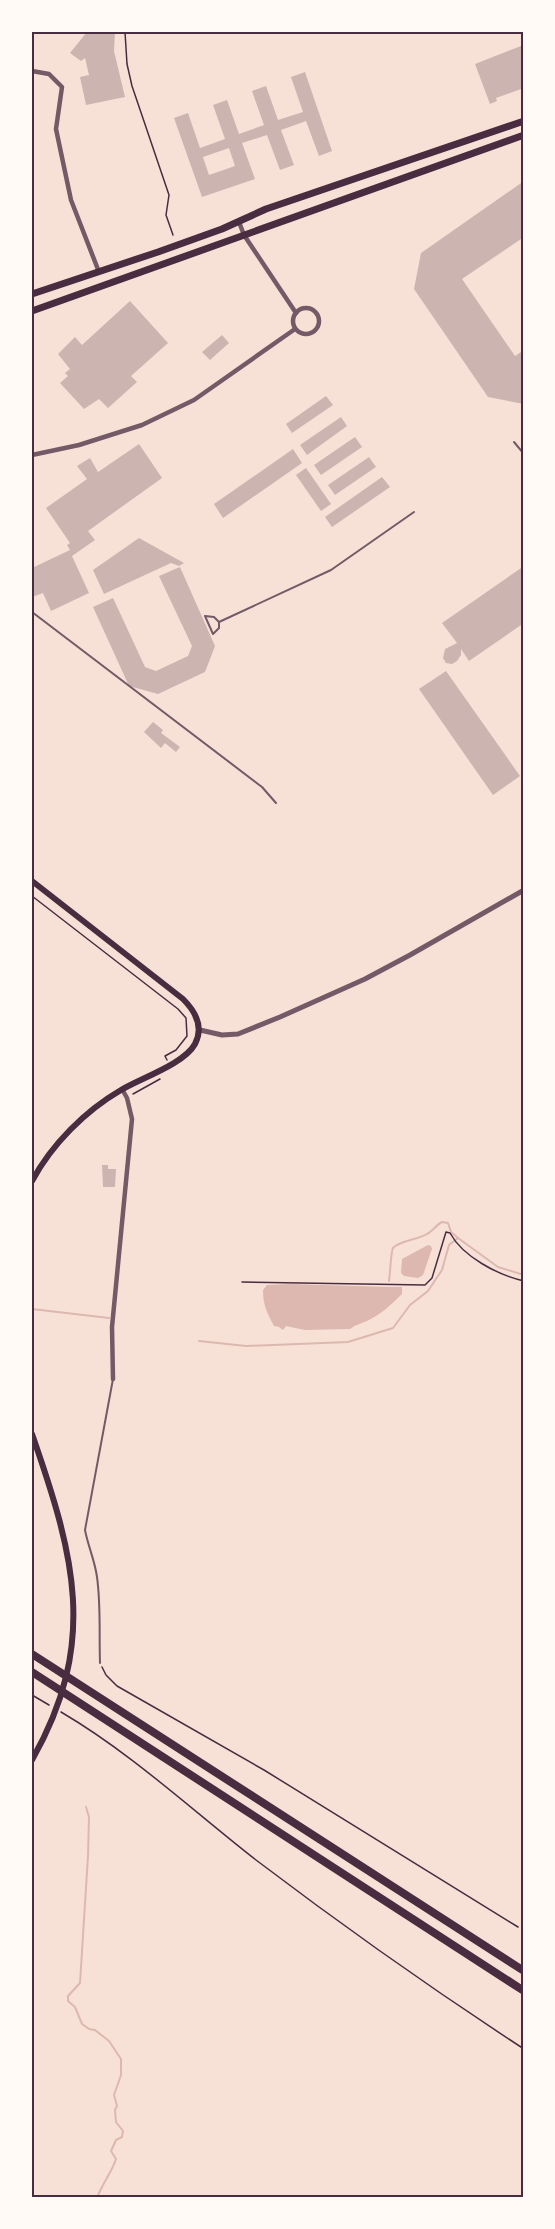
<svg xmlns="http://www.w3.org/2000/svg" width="555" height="2229" font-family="'PT Sans Narrow',sans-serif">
  <rect width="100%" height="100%" fill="#f7e1d7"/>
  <g fill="#dcb8b0">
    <polygon points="428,1245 431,1246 432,1249 423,1275 418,1278 404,1276 401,1273 402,1259"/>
    <path d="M 290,1284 L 389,1287 L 402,1287 L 402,1294 C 391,1305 380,1315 367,1321 C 360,1324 355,1325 350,1329 L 305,1330 L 286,1326 L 283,1330 L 279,1327 L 274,1326 C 267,1313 263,1305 263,1290 L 267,1285 Z"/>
  </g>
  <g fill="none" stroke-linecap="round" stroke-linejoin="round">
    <g stroke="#dcb8b0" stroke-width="2">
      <path d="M 389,1281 C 390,1275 391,1251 393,1248 C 401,1240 417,1240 427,1234 C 433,1231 436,1225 442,1222 L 448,1223 L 451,1232 L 458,1238"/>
      <polyline points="32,1309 109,1318"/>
      <polyline points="199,1341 246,1346 348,1342 393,1328 410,1305 428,1291 442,1270 449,1245 458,1238 498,1267 524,1275"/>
      <path d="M 86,1807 L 89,1817 L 88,1856 L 80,1983 L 68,1996 L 68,2001 L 75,2007 L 82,2024 L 89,2029 L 95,2030 L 109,2041 L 121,2059 L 121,2075 L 114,2095 L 117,2106 L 115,2110 L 116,2122 L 123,2131 L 122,2137 L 116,2140 L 111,2151 L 116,2159 C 112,2172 102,2184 97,2198"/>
    </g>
  </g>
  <g fill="#ccb4b1" fill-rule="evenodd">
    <polygon points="87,32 115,32 114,51 125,97 86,105 80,77 89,75 85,58 81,61 70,53"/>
    <polygon points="521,46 524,47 524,88 496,98 497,101 490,104 475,64"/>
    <path d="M 305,72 L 332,151 L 319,156 L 306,121 L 281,130 L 294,165 L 280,170 L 267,135 L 242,143 L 255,179 L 202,197 L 174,118 L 188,113 L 200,148 L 225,139 L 213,105 L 227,100 L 239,134 L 264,125 L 252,91 L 266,86 L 278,120 L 303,112 L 291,77 ZM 229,148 L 235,166 L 209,175 L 203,157 Z"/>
    <polygon points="524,181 524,237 462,279 515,356 524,350 524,404 488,397 414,289 421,253"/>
    <polygon points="130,301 168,343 131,376 137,382 108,408 99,399 84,409 60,383 68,376 65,373 70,369 58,354 75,337 82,345"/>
    <polygon points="222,335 229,343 210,360 202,352"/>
    <polygon points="326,396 333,405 292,433 286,424"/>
    <polygon points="341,417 347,426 307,455 300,445"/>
    <polygon points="355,437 362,447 321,475 314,465"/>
    <polygon points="139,444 162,478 88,531 95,540 72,556 89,593 51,611 43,593 32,597 32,568 70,550 67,545 70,543 46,508 87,479 77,466 90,458 98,472"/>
    <polygon points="293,449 302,463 223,518 214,504"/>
    <polygon points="369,457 376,467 335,495 328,485"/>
    <polygon points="306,468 331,504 321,511 296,475"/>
    <polygon points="382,477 390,487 332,527 325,517"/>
    <polygon points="139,538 184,563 179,566 171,563 104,594 93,570"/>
    <polygon points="524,566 524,623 469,661 461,649 461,655 457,661 452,664 446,663 443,658 445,649 457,643 442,623"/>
    <polygon points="180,567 215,646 205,672 158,694 129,686 93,607 113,598 145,667 156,671 188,656 192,646 159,576"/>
    <polygon points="446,671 520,776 493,795 419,689"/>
    <polygon points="153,722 163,730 161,733 180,747 176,752 165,743 161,748 144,732"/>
    <polygon points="102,1165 108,1165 108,1169 116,1169 115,1187 103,1187"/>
  </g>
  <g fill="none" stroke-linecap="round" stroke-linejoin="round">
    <g stroke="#4a2c40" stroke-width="1.5">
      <polyline points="125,32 127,64 132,86 169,195 166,215 173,235"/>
      <polyline points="32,896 178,1009 186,1018 187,1036 176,1050 165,1056 167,1060"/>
      <polyline points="133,1094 160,1079"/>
      <path d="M 242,1282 L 425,1285 L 432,1278 L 446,1232 L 450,1233 C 463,1257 498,1275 524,1281"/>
      <polyline points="102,1667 106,1675 117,1686 264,1770 518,1927"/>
      <polyline points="32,1695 49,1705"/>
      <path d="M 61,1712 C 131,1753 192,1810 256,1860 C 343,1926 432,1989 524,2049"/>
    </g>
    <g stroke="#755966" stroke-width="2">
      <polyline points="514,442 524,454"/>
      <polyline points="32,612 262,787 276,803"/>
      <polyline points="219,622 219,628 213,634 205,616 214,617 219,622 331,570 414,512"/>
      <path d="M 100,1663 C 99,1634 101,1605 97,1577 C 95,1561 88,1546 85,1530 L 113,1379"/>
      <polyline points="522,1929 524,1930"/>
    </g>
    <g stroke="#755966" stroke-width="4.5">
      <polyline points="32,71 49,74 62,87 56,129 71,200 99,272"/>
      <polyline points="239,222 244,235 296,313"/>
      <circle cx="306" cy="321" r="13"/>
      <polyline points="32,455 79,445 142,425 194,400 295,329"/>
      <polyline points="113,1379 112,1327 132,1119 127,1098 122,1089"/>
    </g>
    <polyline stroke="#755966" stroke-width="5" points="200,1030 222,1035 238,1034 280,1017 365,979 410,955 524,890"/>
    <g stroke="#4a2c40" stroke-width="6">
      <path d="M 32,881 L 183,999 C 195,1011 204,1027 195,1044 C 184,1064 141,1078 121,1090 C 85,1111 52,1144 32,1181"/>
      <path d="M 32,1434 C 74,1555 99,1642 32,1760"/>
    </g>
    <g stroke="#4a2c40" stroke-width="7">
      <polyline points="32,294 158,252 222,229 266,209 524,121"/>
      <polyline points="32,311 524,135"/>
    </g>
    <g stroke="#4a2c40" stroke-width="8">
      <polyline points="32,1654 524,1971"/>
      <polyline points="32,1672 524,1991"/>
    </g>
  </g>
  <rect width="555" height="2229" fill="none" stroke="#fffaf5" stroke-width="66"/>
  <rect x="33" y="33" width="489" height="2163" fill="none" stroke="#4a2c40" stroke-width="2"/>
</svg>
